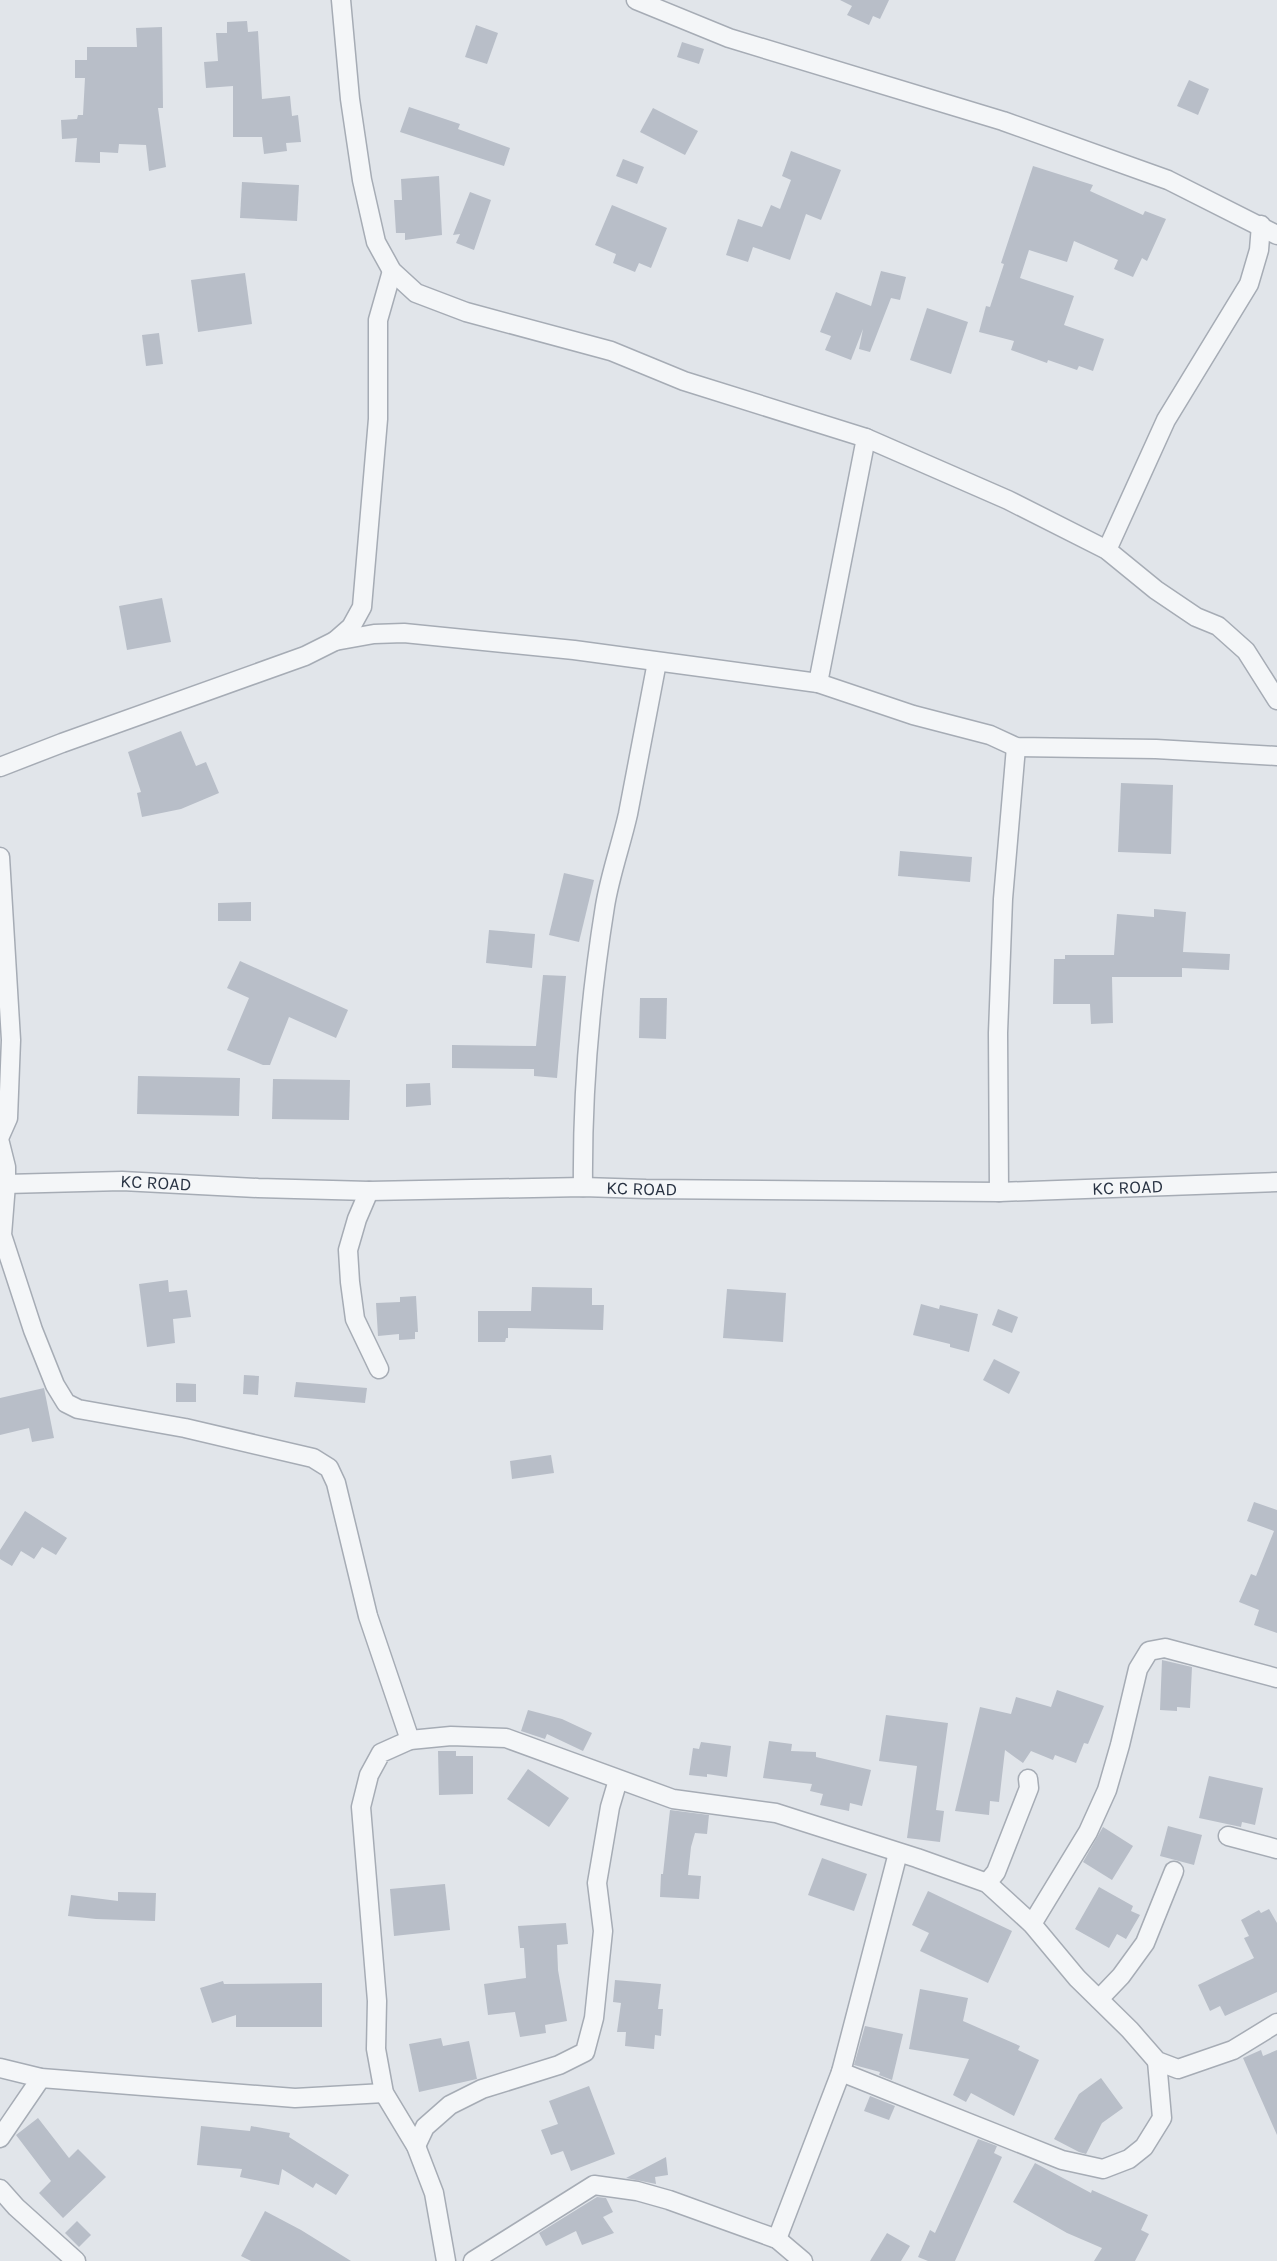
<svg xmlns="http://www.w3.org/2000/svg" width="1277" height="2261" font-family="Karla,sans-serif">
  <rect width="100%" height="100%" fill="#e1e5ea"/>
  <g fill="#b8bec8">
    <polygon points="840,0 889,0 880,19 873,16 869,25 847,15 852,6"/>
    <polygon points="247,21 248,32 258,31 262,99 290,96 292,116 298,115 301,142 286,143 287,151 264,154 262,137 233,137 233,86 206,88 204,62 218,61 216,33 227,33 227,22"/>
    <polygon points="476,25 498,33 487,64 465,57"/>
    <polygon points="162,27 163,108 158,108 166,167 149,171 146,145 119,144 118,153 100,152 100,163 75,162 77,138 62,139 61,120 77,119 78,115 83,115 85,78 75,78 75,60 87,60 87,47 137,47 136,28"/>
    <polygon points="682,42 704,49 699,64 677,57"/>
    <polygon points="1189,80 1209,89 1198,115 1177,106"/>
    <polygon points="409,107 460,124 458,129 510,148 504,166 400,132"/>
    <polygon points="653,108 698,131 685,155 640,132"/>
    <polygon points="791,151 841,170 821,220 806,214 790,260 753,247 748,262 726,255 738,219 762,227 771,205 780,209 791,180 782,176"/>
    <polygon points="623,159 644,167 637,184 616,176"/>
    <polygon points="1033,166 1093,185 1090,191 1143,215 1145,211 1166,219 1147,261 1142,258 1133,277 1114,269 1118,260 1074,241 1067,262 1029,250 1020,278 1074,296 1064,325 1104,339 1093,371 1079,366 1077,370 1048,360 1047,363 1011,350 1014,341 979,332 986,306 990,307 1004,264 1001,263"/>
    <polygon points="439,176 442,235 405,240 405,233 396,233 394,200 402,200 401,179"/>
    <polygon points="242,182 299,185 297,221 240,218"/>
    <polygon points="470,192 491,200 474,250 456,243 460,234 453,235"/>
    <polygon points="612,205 667,228 651,268 639,263 635,272 613,263 616,254 595,245"/>
    <polygon points="881,271 906,277 900,300 891,298 870,352 859,349 863,329 851,360 825,350 831,336 820,332 836,292 871,306"/>
    <polygon points="245,273 252,324 198,332 191,280"/>
    <polygon points="927,308 968,322 951,374 910,360"/>
    <polygon points="159,333 163,364 146,366 142,335"/>
    <polygon points="162,598 171,642 127,650 119,606"/>
    <polygon points="181,731 196,766 206,762 219,793 181,809 142,817 137,793 141,792 128,752"/>
    <polygon points="1121,783 1173,785 1171,854 1118,852"/>
    <polygon points="900,851 972,857 970,882 898,876"/>
    <polygon points="564,873 594,880 579,942 549,935"/>
    <polygon points="251,902 251,921 218,921 218,903"/>
    <polygon points="1154,909 1186,912 1183,952 1230,954 1229,970 1182,968 1182,977 1112,977 1113,1023 1091,1024 1090,1004 1053,1004 1054,959 1065,959 1065,955 1114,955 1117,914 1154,917"/>
    <polygon points="489,930 535,934 532,968 486,963"/>
    <polygon points="240,961 348,1010 336,1038 289,1017 270,1065 263,1065 227,1050 249,998 227,988"/>
    <polygon points="543,975 566,976 557,1078 534,1076 534,1069 452,1068 452,1045 536,1046"/>
    <polygon points="640,998 667,998 666,1039 639,1038"/>
    <polygon points="138,1076 240,1078 239,1116 137,1114"/>
    <polygon points="273,1079 350,1080 349,1120 272,1119"/>
    <polygon points="430,1083 431,1105 406,1107 406,1084"/>
    <polygon points="168,1280 169,1292 187,1290 191,1317 173,1319 175,1343 147,1347 139,1284"/>
    <polygon points="532,1287 592,1288 592,1305 604,1305 603,1330 508,1328 508,1338 506,1338 505,1342 478,1342 478,1311 531,1311"/>
    <polygon points="727,1289 786,1293 783,1342 723,1338"/>
    <polygon points="416,1296 418,1332 415,1332 415,1339 399,1340 399,1334 378,1336 376,1303 400,1302 400,1297"/>
    <polygon points="921,1304 939,1309 940,1305 978,1314 969,1352 950,1347 950,1344 913,1335"/>
    <polygon points="998,1309 1018,1317 1012,1333 992,1325"/>
    <polygon points="994,1359 1020,1372 1009,1394 983,1380"/>
    <polygon points="244,1375 259,1376 258,1395 243,1394"/>
    <polygon points="296,1382 367,1388 365,1403 294,1397"/>
    <polygon points="176,1383 196,1384 196,1402 176,1402"/>
    <polygon points="44,1388 54,1438 32,1442 29,1428 0,1435 0,1398"/>
    <polygon points="551,1455 554,1473 512,1479 510,1461"/>
    <polygon points="1254,1502 1277,1510 1277,1633 1254,1625 1259,1610 1239,1602 1251,1574 1256,1576 1274,1531 1247,1521"/>
    <polygon points="25,1511 67,1538 56,1555 42,1547 34,1559 21,1551 12,1566 0,1559 0,1550"/>
    <polygon points="1162,1660 1192,1667 1190,1708 1177,1707 1177,1711 1160,1710"/>
    <polygon points="1057,1690 1104,1706 1088,1744 1084,1743 1076,1763 1055,1755 1053,1760 1031,1751 1023,1763 1005,1750 999,1802 990,1801 989,1815 955,1811 980,1707 1011,1714 1016,1697 1051,1707"/>
    <polygon points="528,1710 562,1719 592,1733 583,1751 547,1734 545,1739 521,1731"/>
    <polygon points="886,1715 948,1723 936,1810 944,1811 940,1842 907,1838 917,1766 879,1761"/>
    <polygon points="769,1741 792,1744 791,1751 816,1752 816,1757 871,1770 862,1806 850,1803 849,1811 820,1805 823,1794 810,1791 812,1784 763,1778"/>
    <polygon points="701,1742 731,1746 727,1777 707,1774 707,1777 689,1775 693,1748 699,1749"/>
    <polygon points="438,1751 456,1751 456,1756 473,1756 473,1794 439,1795"/>
    <polygon points="528,1769 569,1798 549,1827 507,1799"/>
    <polygon points="1209,1776 1263,1788 1255,1825 1242,1822 1241,1827 1199,1818"/>
    <polygon points="670,1810 709,1815 707,1834 695,1833 691,1847 688,1875 701,1876 699,1899 660,1897 661,1874 663,1874"/>
    <polygon points="1168,1826 1202,1835 1194,1865 1160,1856"/>
    <polygon points="1103,1827 1133,1846 1112,1880 1083,1862"/>
    <polygon points="822,1858 867,1874 854,1911 808,1895"/>
    <polygon points="445,1884 450,1930 394,1936 390,1889"/>
    <polygon points="1099,1887 1133,1906 1131,1911 1140,1915 1126,1939 1117,1934 1109,1948 1075,1929"/>
    <polygon points="928,1891 1012,1931 988,1983 920,1951 929,1933 912,1925"/>
    <polygon points="118,1892 156,1893 155,1921 96,1919 68,1916 71,1895 118,1901"/>
    <polygon points="1269,1909 1277,1923 1277,1992 1225,2016 1220,2006 1210,2011 1198,1985 1254,1958 1244,1938 1249,1936 1241,1920 1259,1910 1261,1913"/>
    <polygon points="566,1923 568,1944 557,1945 558,1970 567,2021 545,2025 546,2033 520,2037 515,2012 488,2015 484,1984 526,1978 524,1948 520,1948 518,1926"/>
    <polygon points="615,1980 661,1984 658,2009 663,2009 661,2036 655,2035 654,2049 625,2046 626,2032 617,2032 621,2003 613,2002"/>
    <polygon points="223,1981 224,1984 322,1983 322,2027 236,2027 236,2015 212,2023 200,1988"/>
    <polygon points="920,1989 968,1998 963,2021 1020,2046 1018,2050 1039,2060 1014,2116 971,2093 966,2102 953,2095 969,2059 909,2049"/>
    <polygon points="865,2026 903,2034 892,2080 879,2075 880,2072 854,2065"/>
    <polygon points="441,2038 443,2046 469,2041 477,2079 419,2092 409,2044"/>
    <polygon points="1261,2050 1263,2056 1277,2050 1277,2135 1243,2058"/>
    <polygon points="1101,2078 1123,2108 1102,2123 1086,2154 1079,2152 1054,2139 1079,2094"/>
    <polygon points="589,2086 615,2154 571,2171 563,2151 551,2155 541,2130 558,2124 549,2101"/>
    <polygon points="870,2096 895,2106 889,2120 864,2111"/>
    <polygon points="38,2118 69,2158 78,2149 106,2177 63,2218 39,2193 51,2181 16,2135"/>
    <polygon points="201,2126 250,2131 251,2126 290,2133 289,2137 349,2175 336,2195 316,2183 313,2188 282,2169 279,2185 240,2177 242,2169 197,2165"/>
    <polygon points="978,2139 997,2146 994,2153 1002,2157 955,2261 928,2261 918,2257 930,2230 935,2233"/>
    <polygon points="666,2157 668,2175 655,2177 656,2184 626,2178"/>
    <polygon points="1035,2163 1091,2193 1092,2190 1148,2215 1141,2230 1149,2234 1135,2261 1094,2261 1102,2248 1067,2233 1013,2202"/>
    <polygon points="597,2197 606,2198 613,2212 603,2217 614,2233 582,2245 576,2231 546,2246 539,2233"/>
    <polygon points="265,2211 301,2230 351,2261 251,2261 241,2256"/>
    <polygon points="77,2221 91,2235 79,2247 65,2233"/>
    <polygon points="887,2233 910,2246 901,2261 870,2261"/>
  </g>
  <g fill="none" stroke-linecap="round" stroke-linejoin="round">
    <defs>
      <g id="street">
        <polyline points="341,0 350,99 362,180 376,242 392,271 416,293 466,312 611,351 684,381 866,438 1008,500 1107,550 1156,590 1196,617 1218,626 1246,651 1277,700"/>
        <polyline points="636,0 729,38 1003,121 1168,180 1277,235"/>
        <polyline points="1107,550 1166,420 1249,284 1259,250 1261,225"/>
        <polyline points="335,641 351,627 362,607 378,419 378,320 392,271"/>
        <polyline points="818,683 866,438"/>
        <polyline points="0,767 62,743 305,656 335,641 374,634 404,633 574,650 818,683 913,715 990,735 1016,747 1156,749 1277,756"/>
        <polyline points="0,857 11,1040 8,1118 0,1136"/>
        <polyline points="0,1143 6,1167 6,1184 2,1235 33,1330 55,1385 66,1403 78,1409 185,1428 313,1458 329,1468 336,1483 368,1616 410,1740"/>
        <path id="s1" d="M 6,1184 L 122,1181 L 258,1188 L 369,1191 L 583,1187 L 646,1189 L 999,1192 L 1277,1182"/>
        <path d="M 583,1187 C 582,1093 590,999 605,906 C 610,875 621,845 628,814 C 638,764 647,713 657,662"/>
        <polyline points="369,1191 357,1219 348,1250 350,1282 355,1319 379,1369"/>
        <polyline points="999,1192 998,1033 1003,899 1016,747"/>
        <polyline points="1228,1836 1277,1849"/>
        <polyline points="987,1883 996,1872 1029,1788 1028,1779"/>
        <polyline points="1032,1924 1088,1832 1107,1790 1120,1745 1138,1669 1149,1651 1165,1648 1277,1678"/>
        <polyline points="1099,1999 1121,1976 1145,1943 1174,1871"/>
        <polyline points="0,2068 41,2078 295,2098 384,2093"/>
        <polyline points="841,2072 1062,2160 1103,2169 1129,2159 1144,2147 1162,2118 1157,2061"/>
        <polyline points="0,2138 41,2078"/>
        <polyline points="416,2146 425,2127 450,2105 482,2089 559,2065 585,2052 594,2018 603,1931 597,1883 610,1807 618,1780"/>
        <polyline points="0,2189 16,2207 76,2261"/>
        <polyline points="777,2239 841,2072 898,1853"/>
        <polyline points="446,2261 434,2193 416,2146 384,2093 376,2049 377,2001 361,1807 369,1775 381,1753 410,1740 451,1736 506,1738 673,1799 776,1813 917,1858 987,1883 1032,1924 1077,1978 1130,2030 1157,2061 1178,2069 1233,2050 1277,2023"/>
        <polyline points="473,2261 594,2185 637,2191 669,2200 777,2239 803,2261"/>
      </g>
    </defs>
    <use href="#street" stroke="#a6acb5" stroke-width="21"/>
    <use href="#street" stroke="#f4f6f8" stroke-width="18"/>
  </g>
  <g text-anchor="middle" stroke-width="4.5" stroke-linejoin="round" paint-order="stroke">
    <g font-size="18" fill="#293343" stroke="#f1f4f8">
      <text dy="6" stroke="none"><textPath href="#s1" startOffset="150">KC ROAD</textPath></text>
      <text dy="6" stroke="none"><textPath href="#s1" startOffset="1122">KC ROAD</textPath></text>
      <text dy="6" stroke="none"><textPath href="#s1" startOffset="636">KC ROAD</textPath></text>
    </g>
  </g>
</svg>
